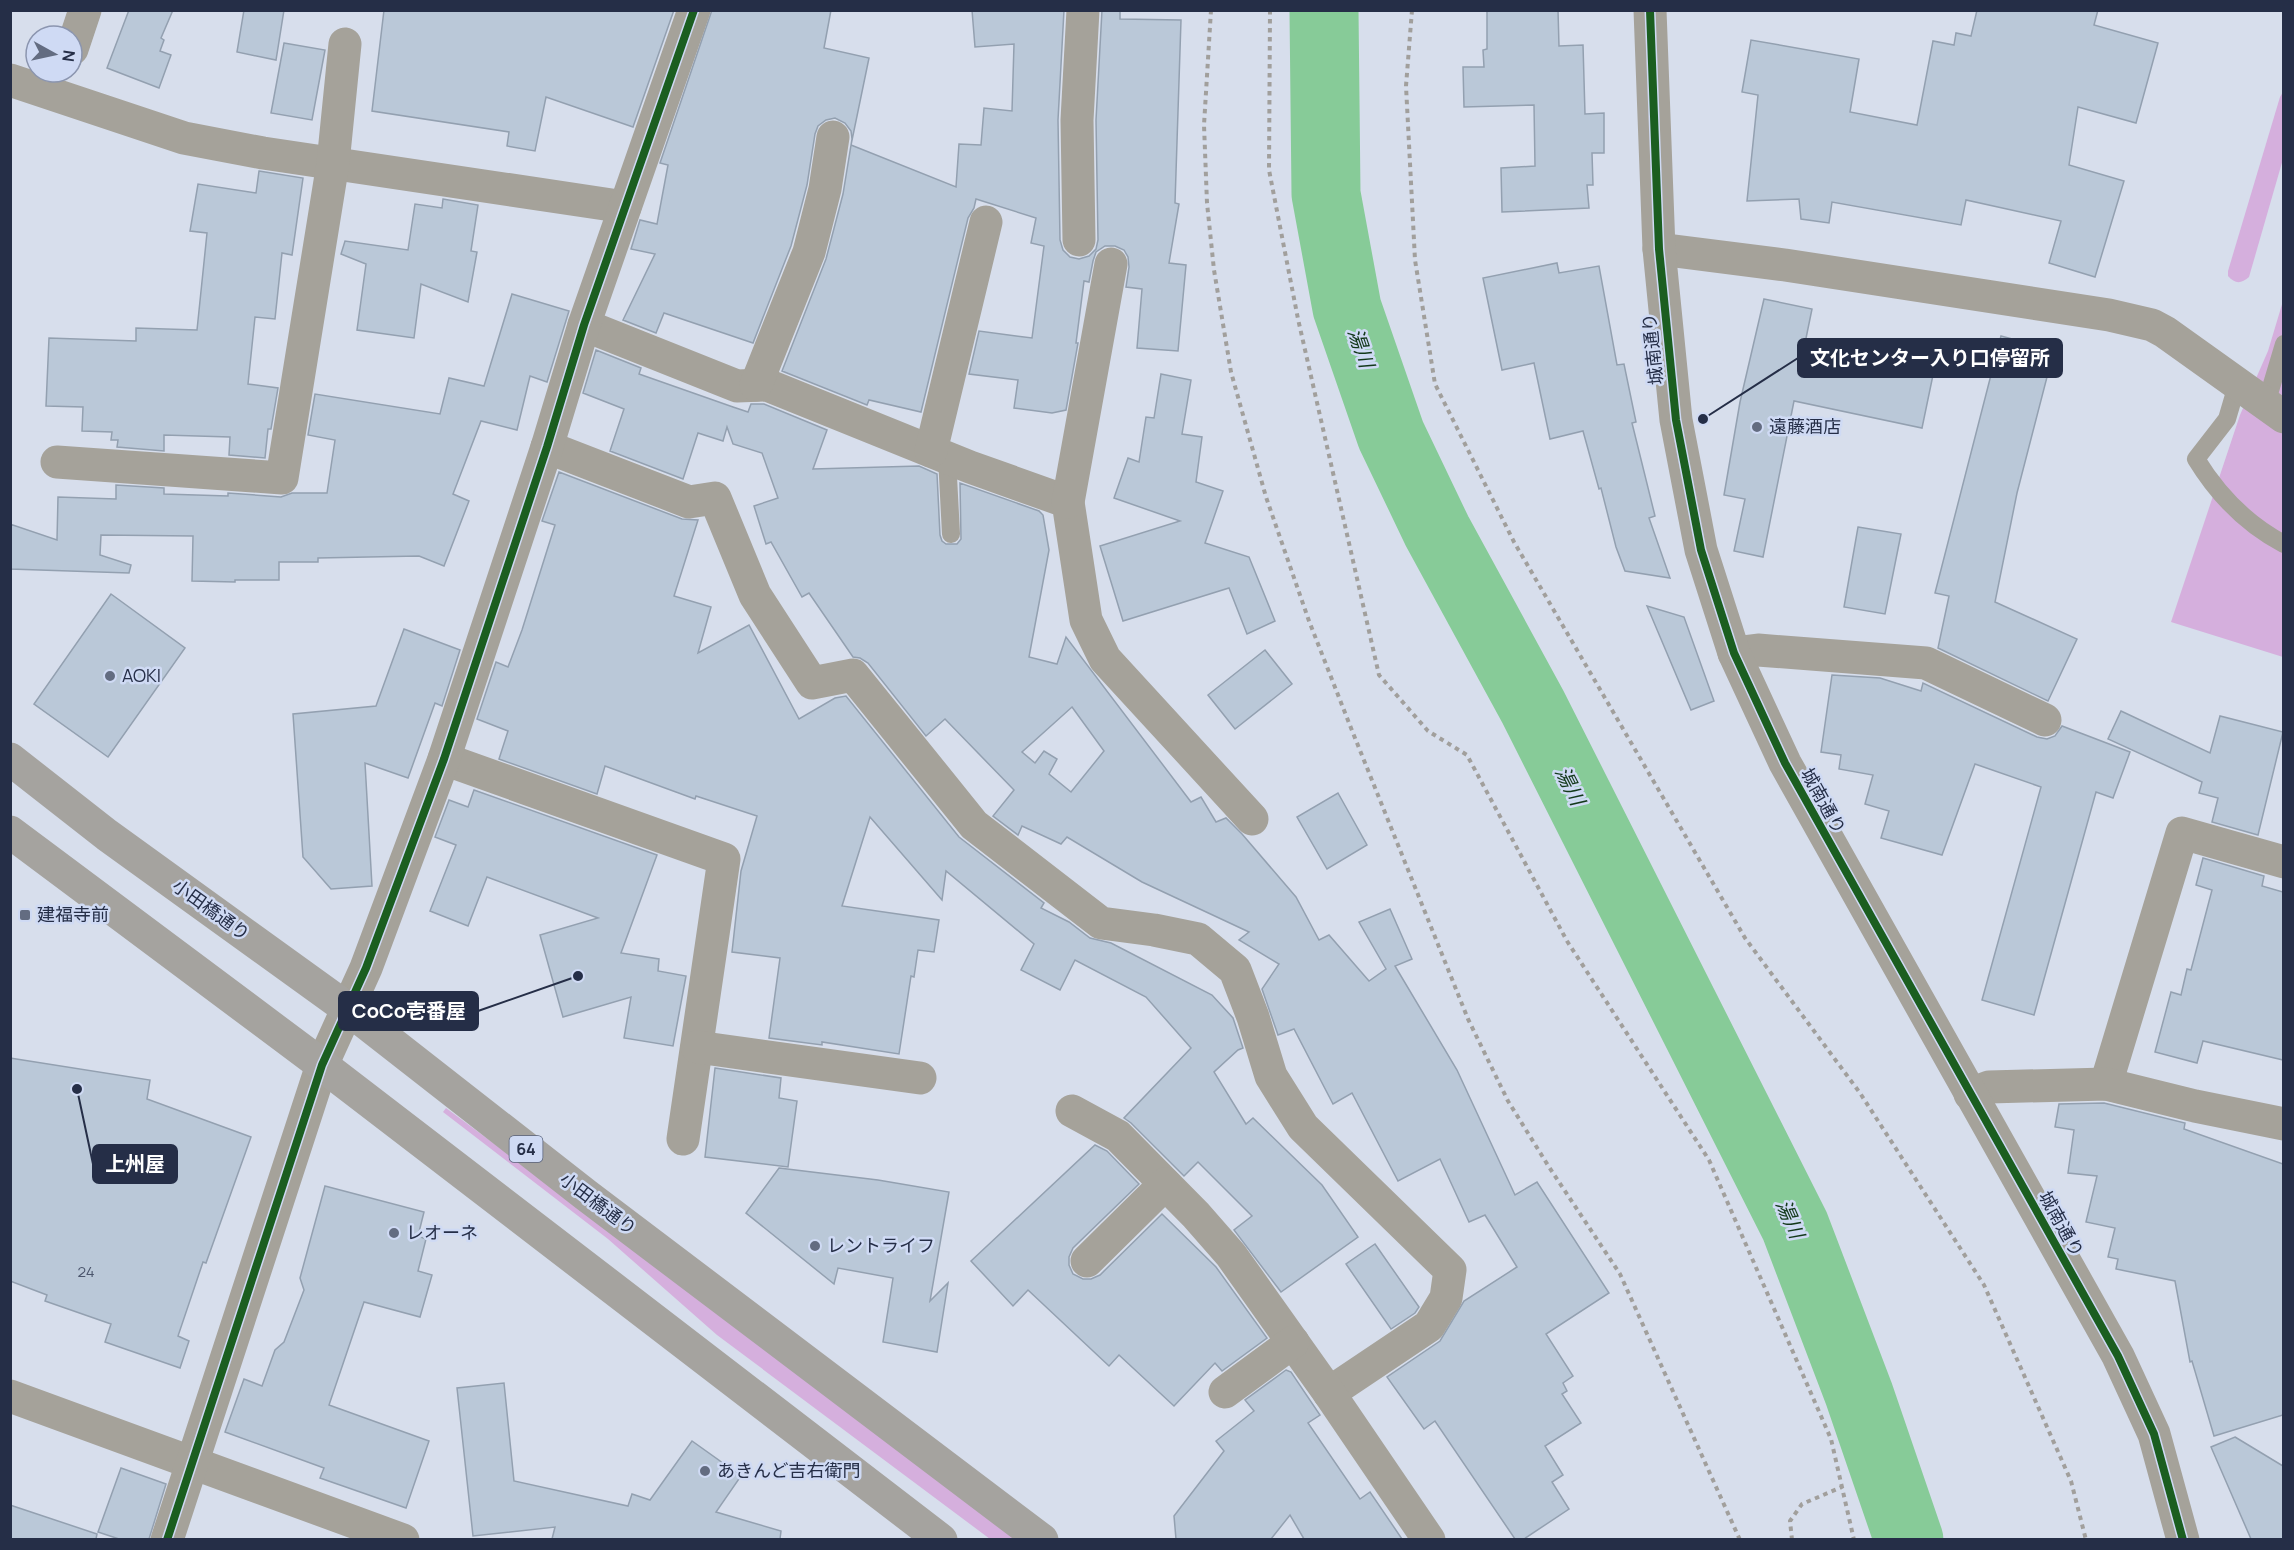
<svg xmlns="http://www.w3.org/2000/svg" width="2294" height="1550" font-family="Manrope,'Noto Sans JP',sans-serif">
  <rect width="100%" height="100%" fill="#d7deec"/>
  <g fill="#d5afdd">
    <path d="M 2283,92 L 2283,159 L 2249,277 C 2241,284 2235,284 2228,276 L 2228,271 L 2280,97 Z"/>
    <polygon points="2283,301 2283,657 2171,622 2240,415 2268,351"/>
    <polygon points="446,1108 606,1227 1015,1539 990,1539 717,1335 608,1239 443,1112"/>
  </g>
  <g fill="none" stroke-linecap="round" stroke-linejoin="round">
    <polyline stroke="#87cb98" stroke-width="69" points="1324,10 1326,194 1347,308 1391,435 1437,531 1533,707 1795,1226 1859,1394 1909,1540"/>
  </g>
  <g fill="#bac8d8" stroke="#93a0b0" stroke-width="1.5" fill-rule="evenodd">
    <polygon points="129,10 173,10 161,38 164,40 160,51 171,55 159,88 107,68"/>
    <polygon points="244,10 284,10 276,60 237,52"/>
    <polygon points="384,10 674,10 633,127 546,97 535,151 507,146 509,132 372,111"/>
    <polygon points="712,10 831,10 824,48 869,58 851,145 956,187 959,144 981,145 984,108 1012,111 1014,44 975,47 972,10 1064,10 1058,120 1060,240 1063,250 1070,257 1079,259 1089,256 1096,249 1098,240 1096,120 1102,10 1120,10 1120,19 1181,20 1175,203 1179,204 1169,263 1186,265 1178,351 1137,348 1142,289 1126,287 1129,267 1128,257 1124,250 1115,246 1105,246 1096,252 1093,261 1089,282 1084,281 1076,343 1078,343 1066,410 1052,413 1014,408 1018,380 969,374 979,331 1032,338 1044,246 1031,243 1036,218 976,199 974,208 968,218 921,412 869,400 867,405 782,371 826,259 843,194 852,139 851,131 845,123 835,118 826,120 818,126 815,134 807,185 791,246 753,343 664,313 656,333 623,320 655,254 631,249 640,220 657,224 668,165 660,163"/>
    <polygon points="1487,10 1558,10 1559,46 1583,45 1585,114 1604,113 1604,153 1592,153 1593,185 1587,185 1589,208 1502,212 1501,168 1535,166 1534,105 1464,107 1463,67 1484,67 1483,50 1487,49"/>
    <polygon points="1977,10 2098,10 2094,25 2158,43 2136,123 2078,107 2069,165 2124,181 2095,277 2049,263 2061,221 1966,200 1961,225 1832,202 1829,223 1801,219 1799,199 1747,201 1758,95 1742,92 1751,40 1859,59 1850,112 1917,125 1933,41 1954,45 1956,33 1971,36"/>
    <polygon points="284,43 325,50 312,120 271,113"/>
    <polygon points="259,171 303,178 292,255 282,253 275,319 255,317 248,384 278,388 271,429 268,429 265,458 229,455 230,437 164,435 164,451 117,447 118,440 111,440 112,432 82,431 83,407 46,406 49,338 136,341 136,328 197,330 207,233 190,231 198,184 256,193"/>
    <polygon points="443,199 478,205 471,251 477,252 468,302 421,284 414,338 357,330 366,264 341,254 345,241 408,250 415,204 442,208"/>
    <polygon points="1557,263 1559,273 1599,266 1617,365 1624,364 1636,422 1632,423 1655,516 1649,518 1670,578 1625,571 1616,547 1601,488 1599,489 1583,431 1550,439 1534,363 1502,370 1483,278"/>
    <polygon points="512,294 569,311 547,382 530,376 517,430 481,421 453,494 469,501 444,566 419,556 318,558 318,562 279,562 279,580 235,580 235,582 192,581 193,536 101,535 100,555 131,565 129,573 10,569 10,524 57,540 58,497 116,499 116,485 164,488 164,494 228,496 228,493 281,497 292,493 327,493 335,440 308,435 315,394 440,414 449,378 484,386"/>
    <polygon points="1764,299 1812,309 1804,348 1933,375 1922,428 1794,401 1763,557 1734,551 1745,499 1724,495 1740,402"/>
    <polygon points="2001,336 2054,350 2017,493 1995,602 2077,639 2048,701 1938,648 1949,596 1935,593"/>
    <path d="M 596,350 L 641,368 L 639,374 L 733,407 L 748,412 L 751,404 L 764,404 L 827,430 L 813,469 L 919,466 L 937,474 L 940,535 L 942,541 L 946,544 L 957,544 L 961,539 L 960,483 L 1039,511 L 1043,515 L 1049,550 L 1029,657 L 1057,664 L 1066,637 L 1191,802 L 1201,797 L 1216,822 L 1226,818 L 1242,834 L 1296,897 L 1319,940 L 1329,935 L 1369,981 L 1386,969 L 1359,922 L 1390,909 L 1412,959 L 1395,966 L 1457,1070 L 1515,1195 L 1537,1182 L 1609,1293 L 1546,1334 L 1573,1376 L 1563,1383 L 1567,1391 L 1562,1394 L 1581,1423 L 1545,1446 L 1563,1475 L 1552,1482 L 1569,1509 L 1524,1539 L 1515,1539 L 1435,1421 L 1424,1429 L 1387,1377 L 1440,1341 L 1464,1301 L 1517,1267 L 1485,1215 L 1469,1222 L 1440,1159 L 1398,1181 L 1352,1093 L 1333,1104 L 1294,1029 L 1278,1035 L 1262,989 L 1279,964 L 1239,940 L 1249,932 L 1142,882 L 1067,837 L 1061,844 L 1022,826 L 1018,835 L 993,816 L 1014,790 L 945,719 L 926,736 L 868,663 L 860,658 L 853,657 L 809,593 L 802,597 L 771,542 L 766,544 L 754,506 L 778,498 L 762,453 L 733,444 L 727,427 L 723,441 L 698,433 L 683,479 L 610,451 L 624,409 L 583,393 ZM 1072,707 L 1104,751 L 1071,792 L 1049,774 L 1057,759 L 1044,751 L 1035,763 L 1022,752 Z"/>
    <polygon points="1161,374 1191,380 1182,434 1202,437 1196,482 1223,491 1205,543 1249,557 1275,621 1247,634 1229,588 1123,621 1100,546 1180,521 1114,498 1128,458 1139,462 1146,417 1154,418"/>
    <polygon points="559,472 682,519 698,520 674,596 711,607 698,653 749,625 799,719 835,698 846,696 959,837 1044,903 1041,908 1069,922 1090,938 1111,943 1212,995 1233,1018 1243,1048 1238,1050 1214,1072 1246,1124 1253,1118 1322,1185 1358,1237 1281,1292 1234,1230 1252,1216 1198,1162 1184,1176 1131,1123 1124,1118 1191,1048 1146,997 1075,960 1060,990 1021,970 1034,944 946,871 942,900 870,817 842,906 939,920 934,952 918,950 914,977 911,976 899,1054 822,1042 822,1045 769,1038 780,958 732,952 741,871 757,816 696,796 695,799 605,766 597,794 499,759 508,731 477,719 496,662 508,667 522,630 555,525 542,521"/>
    <polygon points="1858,527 1901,534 1885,614 1844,607"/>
    <polygon points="111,594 185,648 108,757 34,704"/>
    <polygon points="1647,606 1684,617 1714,701 1691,710"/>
    <polygon points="404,629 460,650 442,706 435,703 408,778 365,763 372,886 331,889 303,857 293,714 376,706"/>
    <polygon points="1265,650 1292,684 1235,729 1208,695"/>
    <polygon points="1832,675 1880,678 1921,691 1923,683 2037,737 2047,739 2055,736 2062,726 2130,752 2113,798 2096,792 2034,1015 1982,1000 2041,787 1975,764 1942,855 1881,838 1889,811 1865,804 1873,775 1839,769 1841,755 1821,752"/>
    <polygon points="2121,711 2210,753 2220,716 2283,732 2258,835 2212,822 2218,798 2199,793 2202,782 2108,739"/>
    <polygon points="474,790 657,855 621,953 659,959 658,971 686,976 673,1046 624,1038 631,997 563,1017 540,935 598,918 487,877 468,926 430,911 456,845 435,837 449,800 468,807"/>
    <polygon points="1338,793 1367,845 1327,869 1297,817"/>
    <polygon points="2203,858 2264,876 2262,886 2283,892 2283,1060 2203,1041 2197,1063 2155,1052 2171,992 2181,995 2187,969 2191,970 2212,890 2196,885"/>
    <polygon points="10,1058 150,1080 147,1099 251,1137 206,1263 203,1262 178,1336 189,1341 180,1368 105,1342 111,1324 45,1301 47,1295 10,1281"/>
    <polygon points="715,1068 781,1078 779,1098 797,1101 788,1167 705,1157"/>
    <polygon points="2104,1103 2185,1123 2184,1129 2283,1164 2283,1415 2214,1436 2192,1361 2190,1362 2175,1281 2116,1269 2118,1259 2108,1257 2115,1228 2086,1222 2097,1176 2068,1173 2074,1130 2055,1127 2059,1104"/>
    <polygon points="1095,1145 1107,1151 1139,1184 1073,1248 1069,1257 1069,1265 1073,1274 1083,1279 1091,1279 1100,1275 1162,1214 1216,1267 1267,1338 1222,1371 1215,1363 1174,1406 1119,1355 1109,1366 1028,1290 1013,1306 971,1261"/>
    <polygon points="779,1168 878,1180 949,1192 930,1301 948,1283 937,1352 883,1342 893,1278 838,1268 834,1284 746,1213"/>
    <polygon points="325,1186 424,1212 418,1236 426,1239 418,1271 432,1275 420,1317 364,1302 329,1405 429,1441 406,1508 320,1478 324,1468 225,1432 244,1379 262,1386 275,1350 284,1342 304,1290 300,1278"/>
    <polygon points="1375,1244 1419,1307 1415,1313 1391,1329 1346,1264"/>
    <polygon points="1286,1370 1291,1372 1320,1415 1308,1423 1360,1499 1370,1492 1402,1539 1304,1539 1290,1515 1271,1539 1176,1539 1174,1516 1224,1451 1216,1441 1254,1411 1245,1400"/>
    <polygon points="504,1383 514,1481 628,1506 632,1494 650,1500 692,1441 741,1476 716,1512 781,1531 780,1539 552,1539 555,1527 473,1536 457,1388"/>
    <polygon points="2235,1437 2283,1466 2283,1539 2251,1539 2211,1447"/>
    <polygon points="121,1468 166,1484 149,1539 119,1539 98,1532"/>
    <polygon points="10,1505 97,1534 96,1539 10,1539"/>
  </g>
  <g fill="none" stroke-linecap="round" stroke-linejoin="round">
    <g stroke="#a19f9c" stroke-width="4" stroke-dasharray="4.5 4.5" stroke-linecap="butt">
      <polyline points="1211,10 1204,125 1207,203 1214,270 1231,372 1266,497 1309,621 1351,728 1468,1019 1508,1101 1549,1167 1620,1274 1740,1540"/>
      <polyline points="1270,10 1269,170 1298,319 1379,675 1428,731 1467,755 1567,941 1709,1160 1831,1439 1854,1540"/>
      <polyline points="1412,10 1406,86 1415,260 1435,384 1514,542 1745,938 1860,1093 1984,1285 2071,1481 2086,1540"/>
      <polyline points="1792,1540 1790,1521 1802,1504 1842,1487"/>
    </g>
    <g stroke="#a5a29a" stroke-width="18">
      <path d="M 2237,385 L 2227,419 L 2196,459 C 2218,495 2246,524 2284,544"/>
      <polyline points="2266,404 2284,344"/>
      <polyline points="947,457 951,534"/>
    </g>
    <g stroke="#a5a29a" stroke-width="33">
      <polyline points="72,49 85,10"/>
      <polyline points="10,80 184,138 263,153 625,207"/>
      <polyline points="1079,240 1077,120 1083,10"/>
      <polyline points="1659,249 1785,265 2109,315 2152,325 2165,332 2284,417"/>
      <polyline points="584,325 737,386 767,385 970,467 1068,502 1086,620 1105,659 1252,819"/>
      <polyline points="756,385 809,252 825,189 833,137"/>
      <polyline points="547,447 689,502 715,498 755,595 812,683 853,675 974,825 1101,923 1154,930 1198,939 1235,970 1253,1017 1271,1076 1303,1127 1450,1270 1446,1298 1429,1326 1329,1393"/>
      <polyline points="931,451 986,222"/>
      <polyline points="57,462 282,478 333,163 345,44"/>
      <polyline points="1068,502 1111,264"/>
      <polyline points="1734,653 1758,650 1926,663 2045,720"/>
      <polyline points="444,759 724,859 683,1139"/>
      <polyline points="697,1047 920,1078"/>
      <polyline points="2106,1084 2182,833 2284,862"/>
      <polyline points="1970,1094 1989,1087 2106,1084 2195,1106 2284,1124"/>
      <polyline points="1072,1111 1118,1136 1196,1215 1231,1255 1329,1393 1429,1540"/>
      <polyline points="1087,1261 1165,1184"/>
      <polyline points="1225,1392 1293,1342"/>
      <polyline points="10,1396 403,1540"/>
      <polyline points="167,1540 322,1065 366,968 444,759 547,447 584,325 694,10"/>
    </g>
    <polyline stroke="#a5a29a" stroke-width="33" points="1650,10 1659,249 1676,420 1701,550 1734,653 1785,763 2118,1356 2154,1434 2183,1540"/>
    <g stroke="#a5a39f" stroke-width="33">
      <polyline points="10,759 107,835 348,1009 586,1195 1042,1540"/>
      <polyline points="10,832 322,1065 941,1540"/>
    </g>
    <defs>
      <g id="cycleway">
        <polyline points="1650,10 1659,249 1676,420 1701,550 1734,653 1785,763 2118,1356 2154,1434 2183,1540"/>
        <polyline points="167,1540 322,1065 366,968 444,759 547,447 584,325 694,10"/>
      </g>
    </defs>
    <use href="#cycleway" stroke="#cfdaf4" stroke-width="11"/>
    <use href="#cycleway" stroke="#1b5e20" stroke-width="8"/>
  </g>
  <g fill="#636c81" stroke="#cfdaf4" stroke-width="2">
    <circle cx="1757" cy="427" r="6"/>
    <circle cx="110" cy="676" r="6"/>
    <rect x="19" y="909" width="12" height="12" rx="3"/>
    <circle cx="394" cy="1233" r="6"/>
    <circle cx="815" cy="1246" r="6"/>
    <circle cx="705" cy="1471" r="6"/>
  </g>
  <g text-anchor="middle" stroke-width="5" stroke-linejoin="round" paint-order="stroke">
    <g font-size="15" fill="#4b556c">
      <text x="86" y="1277">24</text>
    </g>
    <rect fill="#cfdaf4" stroke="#58627b" stroke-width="1.5" x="509.5" y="1136" width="33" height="26" rx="4.5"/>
    <g font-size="16" font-weight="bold" fill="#252e47">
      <text x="526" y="1155">64</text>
    </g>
    <g font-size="18" fill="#252e47" stroke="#cfdaf4">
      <text transform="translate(1653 349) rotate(-96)" y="6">城南通り</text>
      <text transform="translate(1823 801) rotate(61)" y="6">城南通り</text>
      <text transform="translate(211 910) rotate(36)" y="6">小田橋通り</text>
      <text transform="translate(598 1204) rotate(37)" y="6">小田橋通り</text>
      <text transform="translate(2061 1224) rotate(61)" y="6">城南通り</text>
    </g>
    <g font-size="18" fill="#252e47" stroke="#cfdaf4" text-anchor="start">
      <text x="1769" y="433">遠藤酒店</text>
      <text x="122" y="682">AOKI</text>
      <text x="37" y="921">建福寺前</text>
      <text x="406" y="1239">レオーネ</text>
      <text x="827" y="1252">レントライフ</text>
      <text x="717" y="1477">あきんど吉右衛門</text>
    </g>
    <g font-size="20" font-style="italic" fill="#13391a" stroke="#cfdaf4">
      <text transform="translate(1361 348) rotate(71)" y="7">湯川</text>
      <text transform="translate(1570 786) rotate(63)" y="7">湯川</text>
      <text transform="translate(1790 1219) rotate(66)" y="7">湯川</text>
    </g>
  </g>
  <path fill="none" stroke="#252e47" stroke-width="2" d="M1703 419L1798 358M578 976L478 1011M77 1089L93 1164"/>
  <g fill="#252e47" stroke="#cfdaf4" stroke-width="2">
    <circle cx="1703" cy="419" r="6"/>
    <circle cx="578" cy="976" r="6"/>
    <circle cx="77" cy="1089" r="6"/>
  </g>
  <g fill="#252e47" stroke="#252e47" stroke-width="2">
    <rect x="1798" y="339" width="264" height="38" rx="6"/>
    <rect x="339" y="992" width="139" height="38" rx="6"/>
    <rect x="93" y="1145" width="84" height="38" rx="6"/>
  </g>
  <g font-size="20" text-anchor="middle" font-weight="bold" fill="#fff">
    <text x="1930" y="365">文化センター入り口停留所</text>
    <text x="409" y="1018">CoCo壱番屋</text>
    <text x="135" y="1171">上州屋</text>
  </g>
  <rect width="2294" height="1550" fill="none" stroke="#252e47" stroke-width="24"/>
  <g transform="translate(54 54) rotate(98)"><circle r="28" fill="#cfdaf4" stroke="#8b95af" stroke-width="1.5"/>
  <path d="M0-4.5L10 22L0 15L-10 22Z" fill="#636c81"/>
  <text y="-9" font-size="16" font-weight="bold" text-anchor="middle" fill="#252e47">N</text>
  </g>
</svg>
